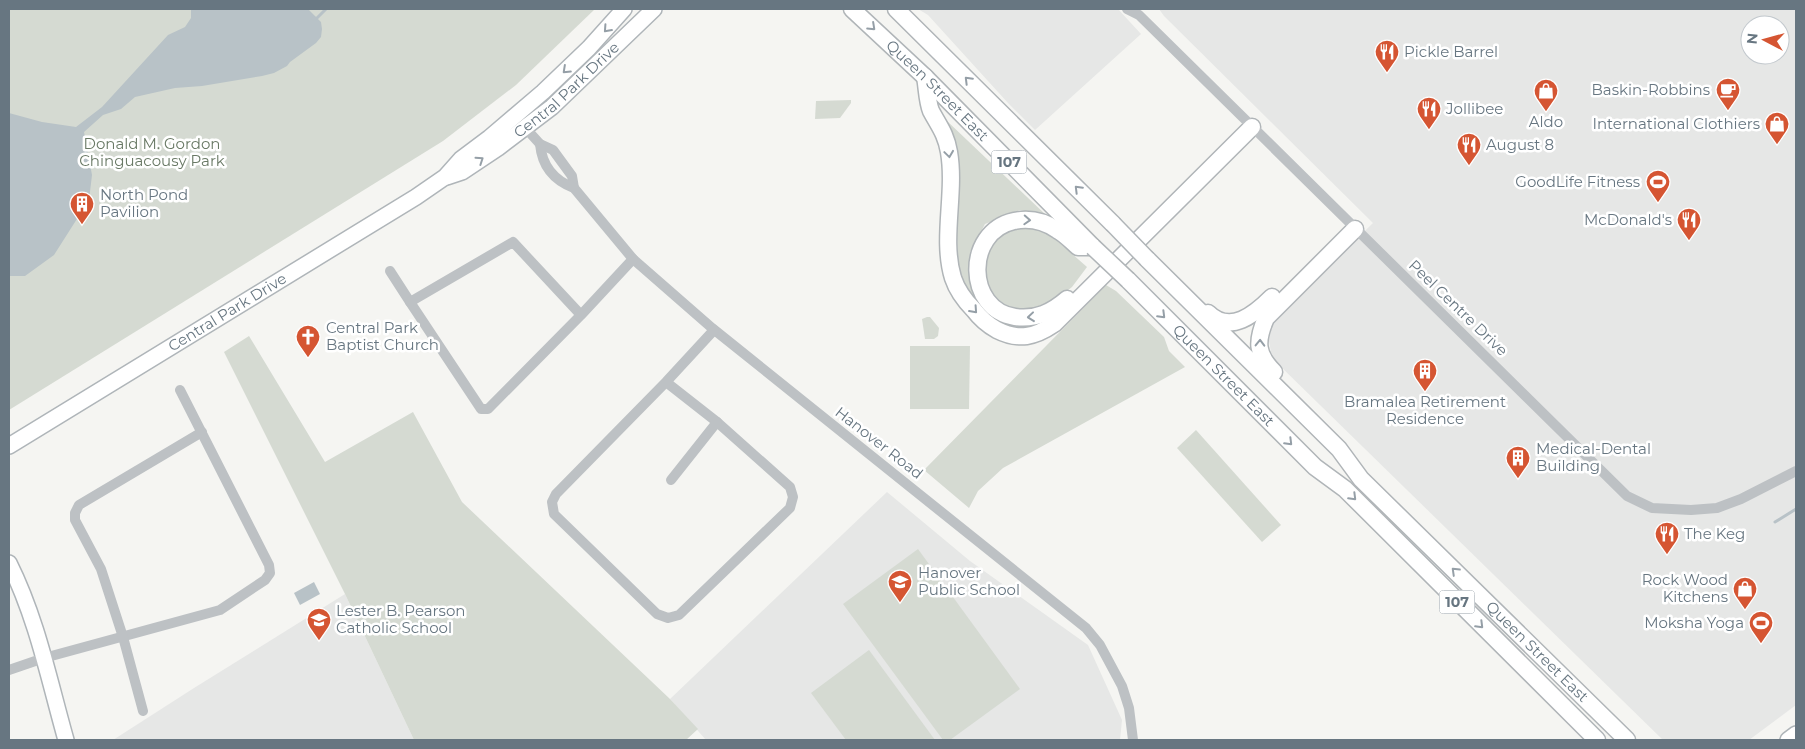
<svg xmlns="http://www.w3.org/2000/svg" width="1805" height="749" font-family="Montserrat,sans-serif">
  <rect width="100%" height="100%" fill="#f5f5f2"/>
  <g fill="#e6e7e6" fill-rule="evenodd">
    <polygon points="918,9 1118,9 1141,34 1035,130 1008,103 928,15"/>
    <path d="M 1159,9 L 1796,9 L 1796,705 L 1749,740 L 1663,740 L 1277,363 L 1271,352 L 1269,341 L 1265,341 L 1268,326 L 1373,223 L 1164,16 ZM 1750,25 L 1780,25 L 1780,55 L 1750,55 Z"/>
    <polygon points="887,492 970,561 1088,645 1122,720 1120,740 706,740 670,699"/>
    <polygon points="345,594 414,740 113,740 194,688"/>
  </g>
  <g fill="#d5dad2">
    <polygon points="9,9 595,9 516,85 443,141 9,410"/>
    <polygon points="851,100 851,103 840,118 815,119 816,101"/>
    <polygon points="947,121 1047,216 1020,210 985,224 970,252 969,279 983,307 1046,321 1031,328 1015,329 998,324 971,298 958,270 955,153"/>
    <polygon points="1014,226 1037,227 1054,238 1087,267 1072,287 1048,306 1028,313 1005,309 988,293 983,254 995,236"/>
    <polygon points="1106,285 1116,291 1164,337 1169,351 1185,367 1003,468 978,491 969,508 924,470"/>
    <polygon points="927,317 930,317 939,328 938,336 934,339 925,339 922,319"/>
    <polygon points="249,336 325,462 413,412 462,502 670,699 698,729 686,740 414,740 345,594 224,352"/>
    <polygon points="910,346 970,346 969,409 910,409"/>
    <polygon points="1196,430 1281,525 1262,542 1177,448"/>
    <polygon points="918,549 1020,689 950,740 943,740 843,604"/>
    <polygon points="869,650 935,740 846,740 811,693"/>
  </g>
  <g fill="#b8c2c7">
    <polygon points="191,9 308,9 321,22 322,29 321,37 316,43 290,62 287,66 274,73 262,76 202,86 175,88 135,97 121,109 103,115 84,132 92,175 89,200 54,255 25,276 9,276 9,113 42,122 76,127 102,107 168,35 185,27 191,18"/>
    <polygon points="314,582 320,594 300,605 294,593"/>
  </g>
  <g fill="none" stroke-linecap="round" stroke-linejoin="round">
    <g stroke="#b8c2c7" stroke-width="3">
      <polyline points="313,19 317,18 326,9"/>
      <polyline points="1775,522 1796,509"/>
    </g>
    <defs>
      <g id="secondary">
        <path id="s1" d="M 447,177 L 462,172 L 498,148 L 552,107 L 654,9"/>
        <path id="s2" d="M 9,446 L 416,197 L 445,177 L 461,159 L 489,138 L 543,92 L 589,48 L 624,9"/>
        <path d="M 9,563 C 37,619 49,680 66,740"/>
        <polyline points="1788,740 1796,734"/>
      </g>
      <g id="primary">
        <path id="s3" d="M 852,9 L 925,77 L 1093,247"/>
        <polyline points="896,9 1113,224"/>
        <path d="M 925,77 C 927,87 927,101 931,111 C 939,126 946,134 949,152 C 956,193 941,239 953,278 C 957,290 965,301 974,310 C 980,318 988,325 997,330 C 1019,341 1035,337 1054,324 L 1252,127"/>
        <path id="s4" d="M 1147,259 L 1339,449 L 1361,479 L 1627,740"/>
        <path id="s5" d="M 1128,280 L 1315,467 L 1345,489 L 1597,740"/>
        <path d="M 1067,299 C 1052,312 1036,320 1015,317 C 966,310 964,232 1014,221 C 1029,218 1044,221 1057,230 C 1065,234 1071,241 1078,247 L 1093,247"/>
        <path d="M 1208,313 C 1230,335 1255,314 1272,297"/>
        <path d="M 1274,372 C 1256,354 1256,341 1266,318 L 1355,229"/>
      </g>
    </defs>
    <use href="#secondary" stroke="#afb5b9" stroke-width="18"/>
    <use href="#primary" stroke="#b0b5b8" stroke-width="19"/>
    <g stroke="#bdc1c4" stroke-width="10">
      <polyline points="1127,9 1139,15 1627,496 1652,508 1691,510 1717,508 1741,499 1796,471"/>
      <polyline points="521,123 540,144 553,150 572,176 574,188"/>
      <path d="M 540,144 C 542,166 553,180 574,188 L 633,259 L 712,328 L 1086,628 L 1100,645 L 1122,686 L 1129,708 L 1133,740"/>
      <polyline points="390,271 410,302"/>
      <polyline points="581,315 513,242 410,302 481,409 488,409 581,315 633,259"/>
      <polyline points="666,382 717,422 790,487 793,497 790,508 679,615 668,618 657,614 554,514 552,502 556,494 666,382 714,330"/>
      <polyline points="671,480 717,422"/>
      <polyline points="9,670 44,658 220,610 265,580 270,573 269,565 180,390"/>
      <polyline points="143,711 123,637 101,569 75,520 75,513 79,505 202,432"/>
    </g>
    <use href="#secondary" stroke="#fff" stroke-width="15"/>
    <use href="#primary" stroke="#fff" stroke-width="16"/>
    <defs>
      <g id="primary-bridge">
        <polyline points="1113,224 1147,259"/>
        <polyline points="1093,247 1128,280"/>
      </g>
    </defs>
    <use href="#primary-bridge" stroke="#b0b5b8" stroke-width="19" stroke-linecap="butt"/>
    <use href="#primary-bridge" stroke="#fff" stroke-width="16"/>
  </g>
  <defs><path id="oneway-chevron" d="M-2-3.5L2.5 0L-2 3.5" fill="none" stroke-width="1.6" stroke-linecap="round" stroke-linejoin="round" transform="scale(1.25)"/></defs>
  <g stroke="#959fa7">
    <use href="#oneway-chevron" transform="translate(872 27) rotate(43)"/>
    <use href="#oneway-chevron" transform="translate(607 29) rotate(132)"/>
    <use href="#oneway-chevron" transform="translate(566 70) rotate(137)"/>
    <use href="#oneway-chevron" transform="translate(968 80) rotate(-135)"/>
    <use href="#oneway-chevron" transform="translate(949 154) rotate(82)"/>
    <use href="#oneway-chevron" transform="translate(480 160) rotate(-34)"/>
    <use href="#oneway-chevron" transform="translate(1078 189) rotate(-135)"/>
    <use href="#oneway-chevron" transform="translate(1027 220) rotate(3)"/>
    <use href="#oneway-chevron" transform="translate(974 310) rotate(48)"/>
    <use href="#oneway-chevron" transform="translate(1162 315) rotate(45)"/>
    <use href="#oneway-chevron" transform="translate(1031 317) rotate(174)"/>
    <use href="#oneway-chevron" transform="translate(1260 343) rotate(-89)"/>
    <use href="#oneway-chevron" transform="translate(1289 442) rotate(45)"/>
    <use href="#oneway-chevron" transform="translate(1353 497) rotate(45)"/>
    <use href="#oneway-chevron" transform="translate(1455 571) rotate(-136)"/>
    <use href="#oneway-chevron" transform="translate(1480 625) rotate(45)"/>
  </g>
  <defs>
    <symbol id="restaurant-pin" viewBox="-11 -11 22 30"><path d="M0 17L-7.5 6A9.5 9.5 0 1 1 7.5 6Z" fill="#d55532" stroke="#fff"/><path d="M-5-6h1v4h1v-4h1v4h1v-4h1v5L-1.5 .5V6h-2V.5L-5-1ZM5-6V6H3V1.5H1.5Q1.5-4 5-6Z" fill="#fff"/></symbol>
    <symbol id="cafe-pin" viewBox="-11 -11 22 30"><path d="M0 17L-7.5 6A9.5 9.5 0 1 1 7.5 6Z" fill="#d55532" stroke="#fff"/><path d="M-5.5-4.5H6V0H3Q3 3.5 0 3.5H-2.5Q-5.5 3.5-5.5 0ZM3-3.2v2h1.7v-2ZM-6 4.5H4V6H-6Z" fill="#fff"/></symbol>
    <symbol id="shop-pin" viewBox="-11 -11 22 30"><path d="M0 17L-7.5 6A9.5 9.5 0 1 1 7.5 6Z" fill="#d55532" stroke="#fff"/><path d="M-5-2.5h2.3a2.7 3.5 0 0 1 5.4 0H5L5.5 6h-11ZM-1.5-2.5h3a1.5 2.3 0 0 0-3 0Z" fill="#fff"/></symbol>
    <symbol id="stadium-pin" viewBox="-11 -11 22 30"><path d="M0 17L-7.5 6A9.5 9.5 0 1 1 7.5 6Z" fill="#d55532" stroke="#fff"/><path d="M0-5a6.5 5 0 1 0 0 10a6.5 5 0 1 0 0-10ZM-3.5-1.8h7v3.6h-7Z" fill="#fff"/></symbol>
    <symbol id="building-pin" viewBox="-11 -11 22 30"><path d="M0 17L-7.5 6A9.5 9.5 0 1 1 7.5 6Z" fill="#d55532" stroke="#fff"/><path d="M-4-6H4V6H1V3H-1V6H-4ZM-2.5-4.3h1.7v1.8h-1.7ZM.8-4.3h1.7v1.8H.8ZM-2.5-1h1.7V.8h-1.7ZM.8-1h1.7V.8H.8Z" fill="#fff"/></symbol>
    <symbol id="church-pin" viewBox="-11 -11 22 30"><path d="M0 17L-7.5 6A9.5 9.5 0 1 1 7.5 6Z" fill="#d55532" stroke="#fff"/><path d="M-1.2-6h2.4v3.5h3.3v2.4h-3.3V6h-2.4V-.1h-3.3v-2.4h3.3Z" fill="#fff"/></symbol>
    <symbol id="school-pin" viewBox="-11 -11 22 30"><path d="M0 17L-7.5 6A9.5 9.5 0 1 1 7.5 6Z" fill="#d55532" stroke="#fff"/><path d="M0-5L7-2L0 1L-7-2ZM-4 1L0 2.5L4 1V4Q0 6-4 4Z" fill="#fff"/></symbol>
  </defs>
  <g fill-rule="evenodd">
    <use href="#restaurant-pin" x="1373" y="38" width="28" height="38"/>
    <use href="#cafe-pin" x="1714" y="76" width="28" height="38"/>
    <use href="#shop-pin" x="1532" y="77" width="28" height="38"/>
    <use href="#restaurant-pin" x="1415" y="95" width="28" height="38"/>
    <use href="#shop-pin" x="1763" y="110" width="28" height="38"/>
    <use href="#restaurant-pin" x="1455" y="131" width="28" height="38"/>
    <use href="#stadium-pin" x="1644" y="168" width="28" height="38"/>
    <use href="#building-pin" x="68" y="190" width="28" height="38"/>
    <use href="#restaurant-pin" x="1675" y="206" width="28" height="38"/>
    <use href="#church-pin" x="294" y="323" width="28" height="38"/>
    <use href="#building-pin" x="1411" y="357" width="28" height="38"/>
    <use href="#building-pin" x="1504" y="444" width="28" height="38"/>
    <use href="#restaurant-pin" x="1653" y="520" width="28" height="38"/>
    <use href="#school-pin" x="886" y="568" width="28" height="38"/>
    <use href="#shop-pin" x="1731" y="575" width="28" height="38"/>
    <use href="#school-pin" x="305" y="606" width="28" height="38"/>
    <use href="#stadium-pin" x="1747" y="609" width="28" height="38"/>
  </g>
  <g text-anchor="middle" stroke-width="5" stroke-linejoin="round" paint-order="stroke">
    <g fill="#fff" stroke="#959fa7" stroke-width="1">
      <rect x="991.5" y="150.5" width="35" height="23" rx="4"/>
      <rect x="1439.5" y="590.5" width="35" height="23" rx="4"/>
    </g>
    <g font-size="14" font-weight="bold" fill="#677681">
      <text x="1009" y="167">107</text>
      <text x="1457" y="607">107</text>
    </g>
    <g font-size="15" fill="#677681" stroke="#fff" text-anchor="start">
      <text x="1404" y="57">Pickle Barrel</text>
      <text x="1710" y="95" text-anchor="end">Baskin-Robbins</text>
      <text x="1446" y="114">Jollibee</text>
      <text x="1546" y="127" text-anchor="middle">Aldo</text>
      <text x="1760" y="129" text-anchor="end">International Clothiers</text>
      <text x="1486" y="150">August 8</text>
      <text x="1640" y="187" text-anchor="end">GoodLife Fitness</text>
      <text x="100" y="200">North Pond<tspan x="100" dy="17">Pavilion</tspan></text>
      <text x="1672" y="225" text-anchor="end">McDonald's</text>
      <text x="326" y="333">Central Park<tspan x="326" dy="17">Baptist Church</tspan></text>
      <text x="1425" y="407" text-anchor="middle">Bramalea Retirement<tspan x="1425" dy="17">Residence</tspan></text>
      <text x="1536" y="454">Medical-Dental<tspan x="1536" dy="17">Building</tspan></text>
      <text x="1684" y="539">The Keg</text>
      <text x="918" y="578">Hanover<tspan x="918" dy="17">Public School</tspan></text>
      <text x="1728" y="585" text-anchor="end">Rock Wood<tspan x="1728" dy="17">Kitchens</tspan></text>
      <text x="336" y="616">Lester B. Pearson<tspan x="336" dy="17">Catholic School</tspan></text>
      <text x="1744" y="628" text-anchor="end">Moksha Yoga</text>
    </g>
    <g font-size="15" fill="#677681" stroke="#fff">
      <text dy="5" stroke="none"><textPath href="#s1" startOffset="149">Central Park Drive</textPath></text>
      <text dy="5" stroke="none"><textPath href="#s3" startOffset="118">Queen Street East</textPath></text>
      <text transform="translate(1458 308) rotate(44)" y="5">Peel Centre Drive</text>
      <text dy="5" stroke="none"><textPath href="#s2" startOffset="256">Central Park Drive</textPath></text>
      <text dy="5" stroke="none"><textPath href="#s5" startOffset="135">Queen Street East</textPath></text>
      <text transform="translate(879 443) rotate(38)" y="5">Hanover Road</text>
      <text dy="5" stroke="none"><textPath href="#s4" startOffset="554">Queen Street East</textPath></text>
    </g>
    <g font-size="15" fill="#697965" stroke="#fff">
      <text x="152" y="149">Donald M. Gordon<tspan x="152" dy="17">Chinguacousy Park</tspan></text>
    </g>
  </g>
  <rect width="1805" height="749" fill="none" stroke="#677681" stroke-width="20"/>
  <g transform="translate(1765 40) rotate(276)"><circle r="24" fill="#ffffff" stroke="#c2c8cd"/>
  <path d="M0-4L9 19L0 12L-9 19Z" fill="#d55532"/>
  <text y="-8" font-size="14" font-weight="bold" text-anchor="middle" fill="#677681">N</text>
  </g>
</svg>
